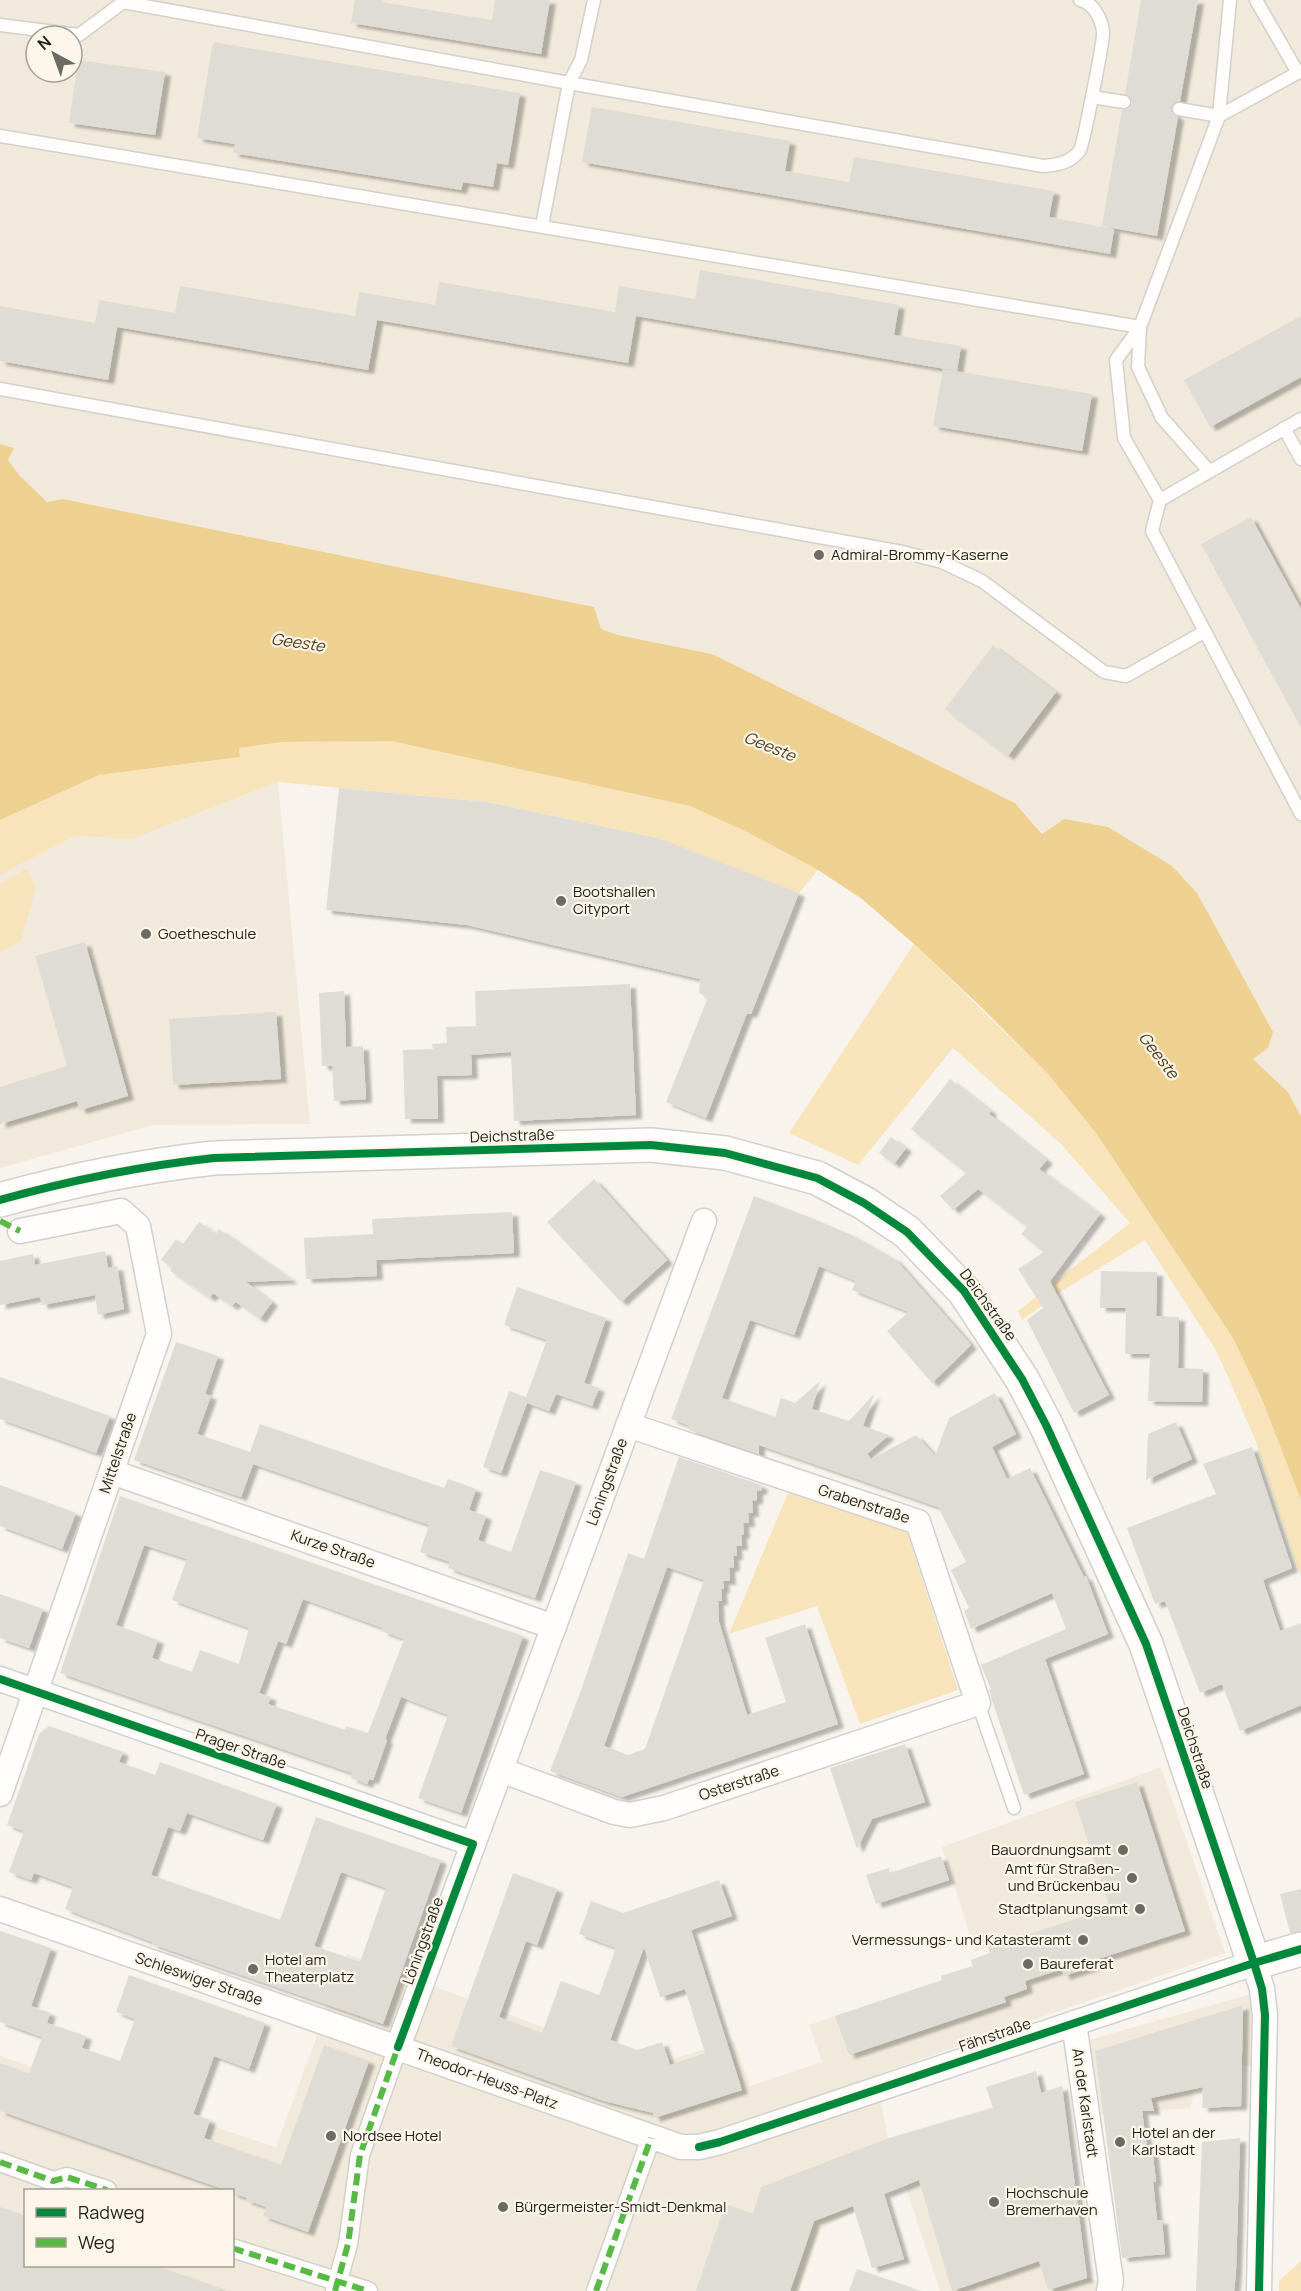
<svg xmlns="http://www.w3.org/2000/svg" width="1301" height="2291" font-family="Manrope,sans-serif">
  <defs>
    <filter id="shadow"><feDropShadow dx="6" dy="4" stdDeviation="1.5" flood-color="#0004"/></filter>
  </defs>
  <rect width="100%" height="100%" fill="#f8f4ed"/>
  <g fill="#f1eadc" fill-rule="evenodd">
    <path d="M 0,0 L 1301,0 L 1301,1117 L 1288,1092 L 1253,1059 L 1015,803 L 712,654 L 618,635 L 601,629 L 593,607 L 63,499 L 47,502 L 20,476 L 8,460 L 14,448 L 0,444 ZM 36,36 L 72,36 L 72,72 L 36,72 Z"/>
    <polygon points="278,782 310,1124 153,1125 0,1168 0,875 75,836 132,839"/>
    <path d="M 1161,1767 L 1225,1953 L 876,2075 L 888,2138 L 1062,2086 L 1087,2277 L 1115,2291 L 940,2291 L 905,2185 L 821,2229 L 799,2291 L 0,2291 L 0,2056 L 276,2147 L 347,1954 L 648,2066 L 734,2041 L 750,2086 L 822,2062 L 809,2025 L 942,1980 L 941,1976 L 972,1966 L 971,1960 L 990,1953 L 988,1947 L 975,1951 L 942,1847 ZM 26,2190 L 232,2190 L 232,2266 L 26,2266 Z"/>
    <polygon points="1251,1994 1251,2066 1204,2064 1196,2073 1191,2108 1101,2115 1085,2041"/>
  </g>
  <g fill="#f7e4bb">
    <polygon points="391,741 691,806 745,831 818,870 799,893 658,838 487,802 278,782 132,839 75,836 0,875 0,820 99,775 240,757 239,748 282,742"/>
    <polygon points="27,869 36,888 21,941 0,952 0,883"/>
    <polygon points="914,944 1048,1074 1096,1133 1233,1338 1261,1397 1301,1500 1301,1577 1255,1439 1217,1352 1145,1240 1065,1289 1022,1320 1018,1311 1130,1223 1061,1144 953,1048 858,1165 789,1133"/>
    <polygon points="788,1493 907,1532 958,1690 860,1724 817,1606 729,1634"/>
    <polygon points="1301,2261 1301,2291 1279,2291 1279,2281"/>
  </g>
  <polygon fill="#eed090" points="0,444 14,448 8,460 20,476 47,502 63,499 594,607 601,629 618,635 712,654 1015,803 1042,834 1064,819 1108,827 1172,866 1197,893 1273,1032 1268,1048 1253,1059 1288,1092 1301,1117 1301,1500 1261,1397 1233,1338 1096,1133 1048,1074 978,1004 914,944 862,899 818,870 745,831 690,806 391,741 282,742 239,748 240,757 99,775 0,820"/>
  <g fill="#dfdcd6" fill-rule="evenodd" filter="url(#shadow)">
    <polygon points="355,0 382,0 381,2 492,20 495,0 550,0 541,54 351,23"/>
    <polygon points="1141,0 1198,0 1180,101 1176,102 1171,107 1172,112 1178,117 1157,236 1102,226 1122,110 1127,109 1132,104 1131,99 1125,94"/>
    <polygon points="213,42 520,93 508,165 497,163 493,187 463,182 461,190 233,153 235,144 197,138"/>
    <polygon points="78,60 165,72 155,135 69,123"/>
    <polygon points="592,107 790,141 785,171 849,182 854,157 1054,191 1049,217 1114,229 1110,254 582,162"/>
    <polygon points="700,270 899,305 894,335 961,346 957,371 636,316 628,363 377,320 368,370 117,327 108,380 0,361 0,306 95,323 99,300 175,313 180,286 355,316 359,292 435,305 439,282 615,312 619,286 695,299"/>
    <polygon points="1301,316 1301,377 1210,427 1184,380"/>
    <polygon points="943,369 1092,394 1082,451 933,426"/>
    <polygon points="1251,517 1301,609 1301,728 1201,544"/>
    <polygon points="993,645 1056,692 1008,756 945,709"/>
    <polygon points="339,788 487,802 658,838 799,893 751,1014 747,1013 706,1118 666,1102 708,997 699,993 700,979 467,925 326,910"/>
    <polygon points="85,942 128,1096 80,1110 77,1101 0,1124 0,1087 67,1066 35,956"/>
    <polygon points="630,984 636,1115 514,1121 511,1052 471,1055 472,1075 437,1076 438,1119 405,1119 403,1050 433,1049 432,1044 447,1043 446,1027 476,1026 475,991"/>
    <polygon points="344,991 346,1047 363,1046 366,1099 334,1101 332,1066 322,1066 319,993"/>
    <polygon points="276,1012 281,1079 173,1085 169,1019"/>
    <polygon points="950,1079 991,1111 989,1114 1047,1160 1039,1169 1100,1214 1050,1281 1109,1395 1074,1413 1027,1320 1043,1308 1018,1269 1044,1252 1021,1234 1027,1227 978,1189 953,1210 940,1196 966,1173 911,1129"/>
    <polygon points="891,1137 906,1148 894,1164 879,1153"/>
    <polygon points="594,1179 667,1260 621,1302 547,1222"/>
    <polygon points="754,1196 814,1219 856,1237 896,1260 971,1345 932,1383 887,1331 909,1312 852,1290 856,1281 819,1266 794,1335 750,1320 722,1398 775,1417 781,1398 795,1403 820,1381 812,1409 849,1421 874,1394 863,1426 889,1435 867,1454 871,1459 916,1435 935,1456 949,1418 995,1393 1016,1434 992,1447 1007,1479 1030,1468 1084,1577 1086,1576 1108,1634 1045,1659 1084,1774 1024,1795 992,1700 989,1690 991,1689 981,1665 1066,1629 1052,1593 971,1629 964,1611 969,1608 951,1570 966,1562 938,1507 759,1445 759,1454 689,1430 690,1426 671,1419"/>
    <polygon points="512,1212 514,1253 376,1260 377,1276 306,1279 304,1238 373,1234 372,1219"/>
    <polygon points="199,1222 216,1234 219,1229 292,1280 246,1282 272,1302 260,1319 236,1302 232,1306 213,1293 210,1298 170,1271 172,1268 161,1260 176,1239 183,1244"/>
    <polygon points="105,1251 108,1268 117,1266 124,1309 98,1315 95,1295 42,1305 40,1297 0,1305 0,1261 33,1254 35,1265"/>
    <polygon points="1101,1271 1157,1272 1156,1316 1179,1317 1178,1368 1203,1369 1202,1402 1148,1401 1150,1354 1125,1354 1126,1308 1100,1308"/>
    <polygon points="517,1287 606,1318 584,1383 599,1388 592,1406 556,1394 549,1411 527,1403 501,1473 483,1467 509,1391 526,1397 547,1340 504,1325"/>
    <polygon points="176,1342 218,1356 205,1394 211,1396 197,1434 250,1452 260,1424 444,1488 448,1479 476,1489 469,1510 486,1516 478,1540 511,1552 540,1470 576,1482 535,1598 448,1568 450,1562 420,1552 429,1525 253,1464 241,1497 134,1460"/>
    <polygon points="0,1377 110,1416 96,1453 0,1419"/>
    <polygon points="1176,1422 1192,1459 1146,1480 1148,1434"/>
    <polygon points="1252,1447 1292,1568 1263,1580 1280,1631 1301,1623 1301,1705 1240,1731 1222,1684 1200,1693 1165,1601 1155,1604 1127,1528 1216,1494 1203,1464"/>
    <path d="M 679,1457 L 761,1485 L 762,1490 L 757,1491 L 757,1500 L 752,1501 L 753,1513 L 748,1513 L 749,1523 L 743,1523 L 744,1534 L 741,1535 L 742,1546 L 736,1546 L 737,1556 L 733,1556 L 734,1567 L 729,1568 L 730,1581 L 723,1581 L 724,1589 L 721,1589 L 722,1601 L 718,1601 L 719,1622 L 747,1715 L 786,1702 L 765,1638 L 805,1624 L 838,1724 L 622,1797 L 550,1771 L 579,1696 L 628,1553 L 644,1559 ZM 667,1567 L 704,1580 L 645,1749 L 628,1755 L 604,1746 Z"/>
    <polygon points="0,1485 76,1513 62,1549 0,1526"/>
    <path d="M 120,1496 L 523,1636 L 461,1813 L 418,1798 L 448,1715 L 401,1697 L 385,1739 L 387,1740 L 373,1780 L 369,1779 L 367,1784 L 351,1778 L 352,1773 L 60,1673 ZM 144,1545 L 187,1559 L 172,1600 L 249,1628 L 239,1664 L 200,1650 L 192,1672 L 152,1658 L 158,1640 L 116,1625 ZM 303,1599 L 383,1628 L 382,1631 L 404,1639 L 368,1733 L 346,1726 L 345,1730 L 268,1704 L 271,1697 L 259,1693 L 278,1641 L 286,1644 Z"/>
    <polygon points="0,1594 43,1609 29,1648 0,1638"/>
    <path d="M 49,1726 L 123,1752 L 119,1762 L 155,1775 L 160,1762 L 277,1804 L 263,1840 L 187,1813 L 180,1831 L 168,1827 L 151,1875 L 280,1920 L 316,1817 L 441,1860 L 383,2024 L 152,1944 L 152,1942 L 65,1909 L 73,1887 L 34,1873 L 31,1880 L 9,1872 L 24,1831 L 7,1825 L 39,1734 ZM 341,1872 L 386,1888 L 360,1962 L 314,1946 Z"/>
    <polygon points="905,1744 925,1802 872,1819 857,1849 830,1768"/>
    <polygon points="1137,1782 1185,1931 1098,1959 1100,1964 1064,1976 1062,1969 1025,1981 1027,1989 1004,1997 1006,2002 849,2055 835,2016 942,1980 941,1976 973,1966 971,1960 990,1953 988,1947 1110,1908 1075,1802"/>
    <polygon points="941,1856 949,1880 876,1904 866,1875 889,1868 890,1873"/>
    <path d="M 513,1873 L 557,1889 L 537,1945 L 526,1941 L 499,2017 L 542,2033 L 561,1981 L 599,1995 L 616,1948 L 579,1934 L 591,1901 L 623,1913 L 719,1880 L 732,1916 L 691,1930 L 742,2090 L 654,2118 L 653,2113 L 604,2101 L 451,2046 ZM 644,1947 L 660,1997 L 685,1989 L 705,2053 L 670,2065 L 662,2042 L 637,2050 L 610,2040 Z"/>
    <polygon points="1301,1889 1301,1931 1290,1933 1280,1894"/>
    <polygon points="0,1931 51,1948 31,2006 50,2013 47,2023 86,2036 82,2048 120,2061 135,2019 116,2012 129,1975 265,2023 249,2069 214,2056 193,2114 210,2120 204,2138 281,2165 324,2045 369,2061 308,2232 263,2216 266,2207 246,2200 247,2198 232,2193 232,2190 226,2190 0,2111 0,2063 29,2074 42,2037 0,2022"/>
    <polygon points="1243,2005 1241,2106 1202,2108 1203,2087 1151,2098 1154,2111 1142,2111 1147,2148 1152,2147 1156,2182 1153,2182 1157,2220 1162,2220 1165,2254 1122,2258 1095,2051"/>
    <polygon points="1036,2071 1041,2093 1062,2086 1087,2278 1048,2290 1039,2261 952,2291 919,2180 884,2194 904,2259 872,2268 853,2206 814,2221 790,2291 696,2291 725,2204 753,2214 761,2187 886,2139 993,2108 986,2087"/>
    <polygon points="1240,2138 1236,2271 1234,2291 1196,2291 1202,2142"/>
    <polygon points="0,2207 26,2216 26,2265 155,2265 220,2288 219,2291 0,2291"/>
    <polygon points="857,2269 913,2288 912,2291 849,2291"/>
  </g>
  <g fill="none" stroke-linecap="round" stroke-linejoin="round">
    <defs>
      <g id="service">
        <polyline points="1256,0 1298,73"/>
        <path d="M 123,2 L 569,83 L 1043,166 C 1057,165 1071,163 1080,150 C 1083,145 1104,40 1103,32 C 1102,20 1093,2 1080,0"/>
        <polyline points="0,25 79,35 126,0"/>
        <polyline points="1301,71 1219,116 1140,327 1116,360 1124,438 1160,500 1152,531 1301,814"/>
        <polyline points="1092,97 1124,102"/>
        <polyline points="1179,109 1219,116 1230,0"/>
        <polyline points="0,136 1140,327 1138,367 1162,418 1209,471"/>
        <polyline points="542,226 569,83 581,60 594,0"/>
        <polyline points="0,389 902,552 942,562 982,581 1104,672 1126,676 1204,632"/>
        <polyline points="1284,428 1301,459"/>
        <polyline points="1160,500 1301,419"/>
        <polyline points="978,1703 1014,1808"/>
      </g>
      <g id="pedestrian">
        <polyline points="0,2162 53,2181 67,2177 107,2190"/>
        <polyline points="232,2248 368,2291"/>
        <polyline points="335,2291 348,2244 360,2155 398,2047"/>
        <polyline points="596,2291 651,2138"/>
      </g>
      <g id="minor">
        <polyline points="112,1472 554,1627"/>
        <polyline points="0,1679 473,1844"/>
        <polyline points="501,1770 614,1812 630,1815 664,1808 978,1703 918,1522 628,1425"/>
        <polyline points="0,1794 159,1334 138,1226 121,1211 20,1231"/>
        <polyline points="0,1909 681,2147 699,2147 720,2142 1254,1963 1262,1989 1265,2015 1259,2291"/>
        <polyline points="1074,2023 1111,2281 1109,2291"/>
        <polyline points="398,2047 704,1221"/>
      </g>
      <path id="secondary" d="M 0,1200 C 71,1180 141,1166 214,1158 L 651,1145 L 725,1153 L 817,1178 L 864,1203 L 907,1232 L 964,1291 L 1022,1379 L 1046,1425 L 1146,1644 L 1254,1963 L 1301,1949"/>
    </defs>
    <use href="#service" stroke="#d2d0ca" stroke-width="15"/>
    <use href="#pedestrian" stroke="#d2d0ca" stroke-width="21"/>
    <use href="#minor" stroke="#d2d0ca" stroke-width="27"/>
    <use href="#secondary" stroke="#d2d0ca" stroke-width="36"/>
    <use href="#service" stroke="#fefdfc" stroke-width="12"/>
    <use href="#pedestrian" stroke="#fefdfc" stroke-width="18"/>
    <use href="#minor" stroke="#fefdfc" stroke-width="24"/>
    <use href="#secondary" stroke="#fefdfc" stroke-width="33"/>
    <g stroke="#58b947" stroke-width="6" stroke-dasharray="12 6" stroke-linecap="butt">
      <polyline points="0,1221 20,1231"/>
      <polyline points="0,2162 53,2181 67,2177 107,2190"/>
      <polyline points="232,2248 368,2291"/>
      <polyline points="335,2291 348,2244 360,2155 398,2047"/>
      <polyline points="596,2291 651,2138"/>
    </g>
    <defs>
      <g id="cycleway">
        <path d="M 0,1200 C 71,1180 141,1166 214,1158 L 651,1145 L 725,1153 L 817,1178 L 864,1203 L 907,1232 L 964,1291 L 1022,1379 L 1046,1425 L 1146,1644 L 1254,1963 L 1262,1989 L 1265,2015 L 1259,2291"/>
        <polyline points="0,1679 473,1844 398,2047"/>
        <polyline points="699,2147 720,2142 1254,1963 1301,1949"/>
      </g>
    </defs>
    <use href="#cycleway" stroke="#fcf5e9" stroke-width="11"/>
    <use href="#cycleway" stroke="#00873e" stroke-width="8"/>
  </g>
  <g fill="#6c6a64" stroke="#fcf5e9" stroke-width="2">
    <circle cx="819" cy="555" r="6"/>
    <circle cx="561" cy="901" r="6"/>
    <circle cx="146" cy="934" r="6"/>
    <circle cx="1123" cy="1850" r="6"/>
    <circle cx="1132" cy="1878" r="6"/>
    <circle cx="1140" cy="1909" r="6"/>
    <circle cx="1083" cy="1940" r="6"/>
    <circle cx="1028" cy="1964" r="6"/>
    <circle cx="253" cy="1969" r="6"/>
    <circle cx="331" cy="2136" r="6"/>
    <circle cx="1120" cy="2142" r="6"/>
    <circle cx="994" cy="2202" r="6"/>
    <circle cx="503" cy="2207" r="6"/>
  </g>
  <g text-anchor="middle" stroke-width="4.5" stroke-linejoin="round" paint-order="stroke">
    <g font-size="15" fill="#211f1a" stroke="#fcf5e9" text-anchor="start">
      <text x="831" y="560">Admiral-Brommy-Kaserne</text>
      <text x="573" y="897">Bootshallen<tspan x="573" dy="17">Cityport</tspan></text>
      <text x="158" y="939">Goetheschule</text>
      <text x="1111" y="1855" text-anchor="end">Bauordnungsamt</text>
      <text x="1120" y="1874" text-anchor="end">Amt für Straßen-<tspan x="1120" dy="17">und Brückenbau</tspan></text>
      <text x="1128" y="1914" text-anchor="end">Stadtplanungsamt</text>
      <text x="1071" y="1945" text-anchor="end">Vermessungs- und Katasteramt</text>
      <text x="265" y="1965">Hotel am<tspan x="265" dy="17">Theaterplatz</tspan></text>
      <text x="1040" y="1969">Baureferat</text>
      <text x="1132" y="2138">Hotel an der<tspan x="1132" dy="17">Karlstadt</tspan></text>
      <text x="343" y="2141">Nordsee Hotel</text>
      <text x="1006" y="2198">Hochschule<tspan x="1006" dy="17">Bremerhaven</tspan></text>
      <text x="515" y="2212">Bürgermeister-Smidt-Denkmal</text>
    </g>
    <g font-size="15" fill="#211f1a" stroke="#fcf5e9">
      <text transform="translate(512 1136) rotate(-2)" y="5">Deichstraße</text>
      <text transform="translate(988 1305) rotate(54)" y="5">Deichstraße</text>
      <text transform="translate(118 1453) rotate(-71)" y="5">Mittelstraße</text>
      <text transform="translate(607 1482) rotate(-70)" y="5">Löningstraße</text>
      <text transform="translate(864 1504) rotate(18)" y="5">Grabenstraße</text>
      <text transform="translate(333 1549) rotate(19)" y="5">Kurze Straße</text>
      <text transform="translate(1195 1748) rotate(72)" y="5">Deichstraße</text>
      <text transform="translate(241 1749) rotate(19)" y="5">Prager Straße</text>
      <text transform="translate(739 1783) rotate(-18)" y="5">Osterstraße</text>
      <text transform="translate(423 1941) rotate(-70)" y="5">Löningstraße</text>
      <text transform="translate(199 1979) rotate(19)" y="5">Schleswiger Straße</text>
      <text transform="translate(995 2035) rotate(-19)" y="5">Fährstraße</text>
      <text transform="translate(487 2079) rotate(20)" y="5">Theodor-Heuss-Platz</text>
      <text transform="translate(1085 2103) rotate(82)" y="5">An der Karlstadt</text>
    </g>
    <g font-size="16" font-style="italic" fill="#503f1a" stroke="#fcf5e9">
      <text transform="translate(298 642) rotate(8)" y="6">Geeste</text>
      <text transform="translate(770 746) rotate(22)" y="6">Geeste</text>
      <text transform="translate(1159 1055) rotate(52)" y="6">Geeste</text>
    </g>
  </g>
  <rect x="24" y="2189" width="210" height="78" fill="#fcf5e9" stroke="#a49f96" stroke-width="1.5"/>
  <rect x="36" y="2208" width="30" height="9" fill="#00873e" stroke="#a49f96" stroke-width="1.5"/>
  <text x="78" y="2219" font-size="18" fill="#211f1a">Radweg</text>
  <rect x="36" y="2238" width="30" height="9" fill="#58b947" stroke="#a49f96" stroke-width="1.5"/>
  <text x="78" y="2249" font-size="18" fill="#211f1a">Weg</text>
  <g transform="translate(54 54) rotate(319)"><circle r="28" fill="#fcf5e9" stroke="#a49f96" stroke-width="1.5"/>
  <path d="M0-4.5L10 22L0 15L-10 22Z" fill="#6c6a64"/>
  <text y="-9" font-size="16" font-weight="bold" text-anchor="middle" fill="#211f1a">N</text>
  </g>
</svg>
